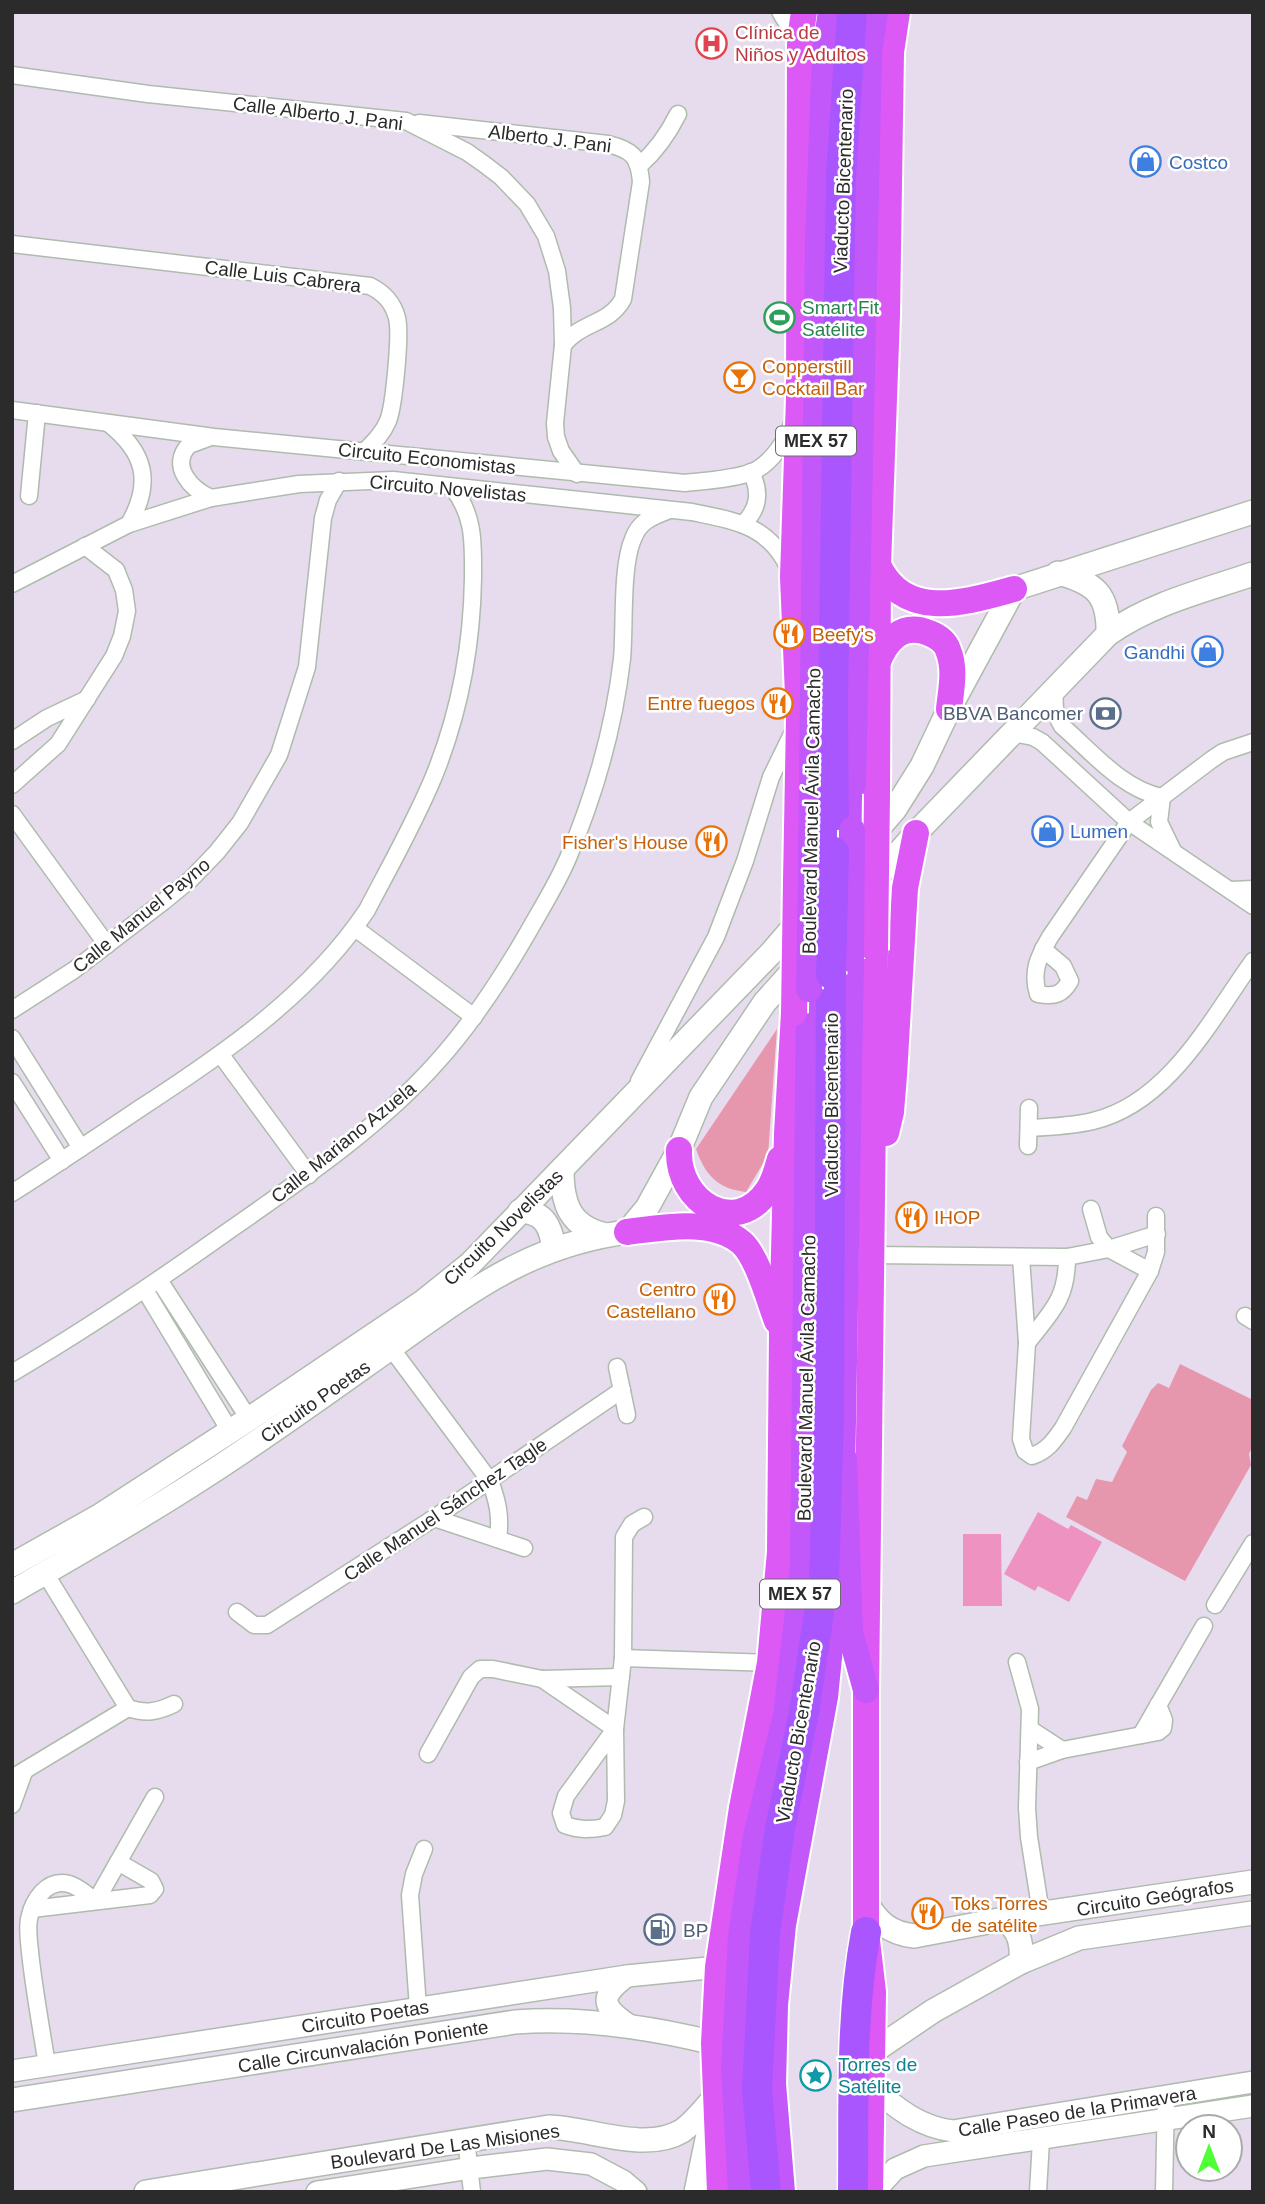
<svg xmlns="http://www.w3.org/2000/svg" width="1265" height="2204" font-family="Arial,sans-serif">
  <rect width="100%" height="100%" fill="#e7dced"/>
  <g fill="#e697ad">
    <path d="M 777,1029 L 768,1155 L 746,1192 C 718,1189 705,1175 696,1149 Z"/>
    <polygon points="1180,1364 1253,1400 1253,1445 1249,1454 1251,1465 1185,1581 1066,1517 1077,1496 1087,1500 1096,1479 1112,1482 1127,1452 1122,1446 1151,1390 1158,1383 1169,1388"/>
  </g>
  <g fill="#ee92c1">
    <polygon points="1038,1512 1068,1529 1071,1525 1102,1542 1069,1602 1038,1586 1035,1591 1004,1574"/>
    <polygon points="963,1534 1001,1534 1002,1606 963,1606"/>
  </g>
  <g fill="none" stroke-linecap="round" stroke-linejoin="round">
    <defs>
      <g id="minor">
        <polyline points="12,75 148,94 406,121 467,152 484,164 501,177 527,204 546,236 557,271 562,308 563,345 555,423 556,437 561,451 577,474"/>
        <path d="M 419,123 L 608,144 C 632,150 639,156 641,182 L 623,299 C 609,325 582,321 563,345"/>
        <path d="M 640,165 C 657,150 668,134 678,114"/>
        <path d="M 12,244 L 370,286 C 384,293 393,302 397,318 C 401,334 394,406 388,421 C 383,433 374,442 365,451"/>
        <path d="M 12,410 L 214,437 L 685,483 C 704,481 735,479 752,472 C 771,464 787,440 793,421"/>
        <path d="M 108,423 C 145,452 153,482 129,524"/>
        <path d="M 208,438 L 189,445 C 169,466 191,489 211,498"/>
        <polyline points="29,496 37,413"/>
        <path d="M 743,524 C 759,509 761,492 751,472"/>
        <path d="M 12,584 L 129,524 L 211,498 L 299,484 L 393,480 L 692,512 C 735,521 769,525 789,569"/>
        <path d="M 1055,690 C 1054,704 1054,713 1062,726 C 1092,752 1122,789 1162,797"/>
        <polyline points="1013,733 1033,737 1042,742 1129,822 1253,906"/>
        <polyline points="12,741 47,718 87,699"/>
        <polyline points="12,785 58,744 114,656 122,636 127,611 124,590 116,570 85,546"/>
        <polyline points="1162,797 1159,822 1173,851"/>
        <polyline points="12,814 107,945"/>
        <polyline points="1231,890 1253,889"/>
        <polyline points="355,928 474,1017"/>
        <path d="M 1043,949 L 1063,966 L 1070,981 C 1062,995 1054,997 1038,994 C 1031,971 1039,956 1050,937 L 1129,822 L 1211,760 L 1223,752 L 1253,742"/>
        <polyline points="12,1010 74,970 163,902 191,879 217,852 240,823 279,755 307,667 323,518 328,500 339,481"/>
        <polyline points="12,1038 81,1148"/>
        <polyline points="221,1055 309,1175"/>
        <polyline points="639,1081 716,937 745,861 771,777 795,728"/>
        <polyline points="12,1082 62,1161"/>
        <path d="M 1029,1128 C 1050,1127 1072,1126 1093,1121 C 1169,1103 1211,1019 1253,961"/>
        <polyline points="1028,1146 1029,1108"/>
        <path d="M 12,1193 C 56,1165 99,1136 142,1107 C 225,1053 311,994 367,910 C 390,866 415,822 434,776 C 459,714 472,645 473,578 C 473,543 475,516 452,487"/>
        <polyline points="1091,1209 1099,1237 1109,1249 1157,1234"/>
        <polyline points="871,1255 1067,1257 1109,1249 1150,1271"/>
        <path d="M 1021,1257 L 1027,1343 L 1021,1439 L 1025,1451 L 1032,1456 C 1047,1451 1054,1441 1063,1428 L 1150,1271 L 1156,1252 L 1156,1216"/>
        <polyline points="159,1280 249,1419"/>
        <polyline points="145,1290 230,1431"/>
        <polyline points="1245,1316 1253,1321"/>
        <path d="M 1027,1343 C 1052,1311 1067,1299 1067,1257"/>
        <path d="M 391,1348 L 490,1481 C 498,1502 501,1517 498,1539"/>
        <polyline points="617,1367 627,1415"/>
        <path d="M 12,1373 C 85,1330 155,1283 224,1234 C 297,1183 379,1128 438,1061 C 473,1022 501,979 527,934 C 541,909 557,884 568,858 C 595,794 614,727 622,659 C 625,626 621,566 633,539 C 639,522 651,517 667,511"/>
        <polyline points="434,1518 524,1548"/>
        <path d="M 45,1573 L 128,1708 C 146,1714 157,1712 174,1704"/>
        <polyline points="1215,1605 1253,1543"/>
        <polyline points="237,1612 254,1625 267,1625 434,1518 622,1390"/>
        <polyline points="623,1658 770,1663"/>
        <polyline points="1017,1662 1030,1709 1027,1808 1029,1837 1041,1913"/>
        <polyline points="542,1679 621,1677"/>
        <path d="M 615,1729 L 566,1796 L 561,1813 L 565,1825 C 579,1830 590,1830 605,1827 L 613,1815 L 616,1801 L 615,1729 L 623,1658 L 624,1537 L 632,1524 L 644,1517"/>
        <polyline points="1030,1729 1062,1750"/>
        <polyline points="1141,1735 1204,1626"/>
        <polyline points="428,1754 471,1677 480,1669 493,1669 542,1679 615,1729"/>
        <polyline points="1028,1762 1062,1750 1158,1732 1163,1728 1164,1720 1158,1705"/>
        <polyline points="12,1778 128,1708"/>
        <polyline points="12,1805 24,1772"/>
        <polyline points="32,1909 150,1895 155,1889 151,1881 118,1862"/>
        <polyline points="418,2008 410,1895 414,1874 424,1849"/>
        <path d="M 47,2065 C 41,2027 34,1990 30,1952 C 29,1941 27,1929 29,1919 C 33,1900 47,1878 69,1884 C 78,1886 88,1896 96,1901 L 155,1797"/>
        <polyline points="466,2139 472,2192"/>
        <polyline points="1038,2192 1041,2140"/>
        <polyline points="1164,2192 1166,2097"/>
      </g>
      <g id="tertiary">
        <polyline points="783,12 800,39"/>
        <path d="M 627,1976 C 598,1997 602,2007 630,2026"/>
        <polyline points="12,2071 627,1976 718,1967"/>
        <path d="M 871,2087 C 897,2108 919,2127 953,2131 L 1253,2082"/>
        <polyline points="317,2192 471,2168 547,2159 591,2164 623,2181 636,2192"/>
        <polyline points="874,2192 895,2169 924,2156 1253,2106"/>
      </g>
      <g id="secondary">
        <path d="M 1058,573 C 1095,583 1109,594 1108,634"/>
        <polyline points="870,838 895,809 922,766 949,709 1014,589 1253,512"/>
        <path d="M 870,885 L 916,833 L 1108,634 C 1152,603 1203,591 1253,574"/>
        <path d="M 562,1170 C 562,1204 570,1227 606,1235"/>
        <path d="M 520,1211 C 545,1212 551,1227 554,1249"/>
        <polyline points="12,1565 101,1515 249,1419 424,1301 470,1264 772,952 802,917"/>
        <path d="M 12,1592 C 93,1545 175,1498 252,1445 C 301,1412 348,1378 396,1344 C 472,1290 530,1245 627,1232 L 647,1208 L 679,1150 L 701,1097 L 765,1002 L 800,963"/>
        <path d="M 865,1900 C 877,1922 889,1933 914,1936 L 1004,1919 L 1253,1882"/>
        <path d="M 1004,1919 C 1020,1930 1022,1944 1021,1962"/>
        <polyline points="871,2053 933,2011 1021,1962 1079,1938 1253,1913"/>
        <path d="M 12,2100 L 515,2022 C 583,2017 649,2027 714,2043"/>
        <path d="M 146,2192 L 549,2127 C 589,2128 645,2153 682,2131 C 695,2122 705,2108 716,2096"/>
        <polyline points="696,2192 711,2120"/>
      </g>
      <g id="primary">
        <path d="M 878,565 C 905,622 966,602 1014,589"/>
        <path d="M 877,664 C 886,640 902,622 929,633 C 937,636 945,641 948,650 C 956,669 951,690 949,709"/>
        <polyline points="877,794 878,565 887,315 891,52 897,12"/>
        <polyline points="796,882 799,719 793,577 799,398 800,39 804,12"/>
        <polyline points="886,1133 891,1112 894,1075 905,888 916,833"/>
        <path d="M 679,1150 C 677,1203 736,1238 768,1190 C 774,1181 777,1170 780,1159"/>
        <path d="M 627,1232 C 662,1228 712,1217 742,1243 C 758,1258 769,1300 777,1321"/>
        <polyline points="720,2192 714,2043 718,1967 742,1808 770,1663 780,1552 782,1332 787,1134 794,1013"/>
        <polyline points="870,2192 873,1992 866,1932 866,1690 875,950"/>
      </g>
      <g id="trunk">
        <polyline points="852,830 869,53 875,12"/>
        <polyline points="811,870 818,242 825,50 831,12"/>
        <polyline points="844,1459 850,1632 866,1690"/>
        <polyline points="842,1478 851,959"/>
        <polyline points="741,2192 734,2068 741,1936 756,1836 786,1715 803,1568 809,989"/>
        <polyline points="782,2192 773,2084 775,2005 783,1925 825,1697 837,1579"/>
      </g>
      <g id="motorway">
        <polyline points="834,852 833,702 841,175 852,12"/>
        <polyline points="766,2192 757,2090 765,1934 780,1828 804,1712 824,1580 829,1419 831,974"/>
        <path d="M 853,2192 C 854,2105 850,2018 866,1932"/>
      </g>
    </defs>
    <use href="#minor" stroke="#afbbad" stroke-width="19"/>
    <use href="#tertiary" stroke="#afbbad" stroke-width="24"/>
    <use href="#secondary" stroke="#afbbad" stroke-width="26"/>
    <use href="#primary" stroke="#fff" stroke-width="30"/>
    <use href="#trunk" stroke="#fff" stroke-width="30"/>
    <use href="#motorway" stroke="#fff" stroke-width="33"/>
    <use href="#minor" stroke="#fff" stroke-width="16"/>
    <use href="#tertiary" stroke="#fff" stroke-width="21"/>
    <use href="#secondary" stroke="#fff" stroke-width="23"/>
    <use href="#primary" stroke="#dc59f6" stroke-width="26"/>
    <use href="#trunk" stroke="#c358fa" stroke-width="26"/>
    <use href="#motorway" stroke="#aa56ff" stroke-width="30"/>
    <defs>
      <g id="primary-bridge">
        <polyline points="875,950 877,794"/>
        <polyline points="794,1013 796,882"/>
      </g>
      <g id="trunk-bridge">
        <polyline points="851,959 852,830"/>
        <polyline points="809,989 811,870"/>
      </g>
      <polyline id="motorway-bridge" points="831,974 834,852"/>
    </defs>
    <use href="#primary-bridge" stroke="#fff" stroke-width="30" stroke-linecap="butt"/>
    <use href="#trunk-bridge" stroke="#fff" stroke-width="30" stroke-linecap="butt"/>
    <use href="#motorway-bridge" stroke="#fff" stroke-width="33" stroke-linecap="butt"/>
    <use href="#primary-bridge" stroke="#dc59f6" stroke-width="26"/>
    <use href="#trunk-bridge" stroke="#c358fa" stroke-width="26"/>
    <use href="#motorway-bridge" stroke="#aa56ff" stroke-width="30"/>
  </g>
  <defs>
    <symbol id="hospital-ring" viewBox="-11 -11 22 22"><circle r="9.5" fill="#fff" stroke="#e0444e" stroke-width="1.5"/><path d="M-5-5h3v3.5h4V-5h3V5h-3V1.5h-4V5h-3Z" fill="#e0444e"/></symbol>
    <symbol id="shop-ring" viewBox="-11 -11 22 22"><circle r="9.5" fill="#fff" stroke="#3f7fe0" stroke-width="1.5"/><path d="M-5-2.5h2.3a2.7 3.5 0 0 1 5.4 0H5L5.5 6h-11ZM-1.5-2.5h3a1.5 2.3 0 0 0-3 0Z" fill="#3f7fe0"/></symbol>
    <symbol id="stadium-ring" viewBox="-11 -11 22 22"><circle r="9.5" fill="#fff" stroke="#2e9e5b" stroke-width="1.5"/><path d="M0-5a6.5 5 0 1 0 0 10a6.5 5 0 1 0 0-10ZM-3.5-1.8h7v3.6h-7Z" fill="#2e9e5b"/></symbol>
    <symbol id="bar-ring" viewBox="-11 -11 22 22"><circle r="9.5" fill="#fff" stroke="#e8710a" stroke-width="1.5"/><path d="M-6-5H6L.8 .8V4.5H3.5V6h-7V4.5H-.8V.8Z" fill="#e8710a"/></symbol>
    <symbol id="restaurant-ring" viewBox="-11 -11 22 22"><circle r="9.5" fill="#fff" stroke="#e8710a" stroke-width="1.5"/><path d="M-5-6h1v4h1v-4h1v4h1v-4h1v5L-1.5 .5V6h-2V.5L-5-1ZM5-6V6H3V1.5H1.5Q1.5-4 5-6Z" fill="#e8710a"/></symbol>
    <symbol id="bank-ring" viewBox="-11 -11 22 22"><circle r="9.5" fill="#fff" stroke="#5c6f8a" stroke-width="1.5"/><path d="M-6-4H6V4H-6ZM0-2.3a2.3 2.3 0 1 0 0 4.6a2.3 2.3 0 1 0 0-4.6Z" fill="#5c6f8a"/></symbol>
    <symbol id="fuel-ring" viewBox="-11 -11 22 22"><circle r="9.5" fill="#fff" stroke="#5c6f8a" stroke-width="1.5"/><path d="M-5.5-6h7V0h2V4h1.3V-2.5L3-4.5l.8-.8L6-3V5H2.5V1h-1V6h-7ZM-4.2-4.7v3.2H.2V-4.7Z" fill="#5c6f8a"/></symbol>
    <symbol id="sight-ring" viewBox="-11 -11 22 22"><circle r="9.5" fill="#fff" stroke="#0f9aa8" stroke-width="1.5"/><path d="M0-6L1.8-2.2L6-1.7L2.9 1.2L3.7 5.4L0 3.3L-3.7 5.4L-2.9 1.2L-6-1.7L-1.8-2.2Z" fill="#0f9aa8"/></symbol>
  </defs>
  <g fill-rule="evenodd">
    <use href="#hospital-ring" x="694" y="26" width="35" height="35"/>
    <use href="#shop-ring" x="1128" y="144" width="35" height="35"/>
    <use href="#stadium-ring" x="762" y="300" width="35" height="35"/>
    <use href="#bar-ring" x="722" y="360" width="35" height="35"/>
    <use href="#restaurant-ring" x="772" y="616" width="35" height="35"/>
    <use href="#shop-ring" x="1190" y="634" width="35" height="35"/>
    <use href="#restaurant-ring" x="760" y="686" width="35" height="35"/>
    <use href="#bank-ring" x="1088" y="696" width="35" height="35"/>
    <use href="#shop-ring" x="1030" y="814" width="35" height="35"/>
    <use href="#restaurant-ring" x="694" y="824" width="35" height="35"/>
    <use href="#restaurant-ring" x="894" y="1200" width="35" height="35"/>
    <use href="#restaurant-ring" x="702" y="1282" width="35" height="35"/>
    <use href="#restaurant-ring" x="910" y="1896" width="35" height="35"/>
    <use href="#fuel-ring" x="642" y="1912" width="35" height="35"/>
    <use href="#sight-ring" x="798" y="2058" width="35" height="35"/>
  </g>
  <g text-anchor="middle" stroke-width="5" stroke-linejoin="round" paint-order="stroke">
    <g fill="#fff" stroke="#6b6b6b" stroke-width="2">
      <rect x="776" y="426.5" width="80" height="29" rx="5"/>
      <rect x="760" y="1579.5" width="80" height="29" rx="5"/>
    </g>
    <g font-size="18" font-weight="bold" fill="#2b2b2b">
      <text x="816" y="447">MEX 57</text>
      <text x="800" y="1600">MEX 57</text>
    </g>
    <g font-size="19" fill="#be3a42" stroke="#fff" text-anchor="start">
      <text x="735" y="39">Clínica de<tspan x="735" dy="22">Niños y Adultos</tspan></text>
    </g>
    <g font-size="19" fill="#2b2b2b" stroke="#fff">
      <text transform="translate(318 113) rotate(7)" y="7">Calle Alberto J. Pani</text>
      <text transform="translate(550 138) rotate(7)" y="7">Alberto J. Pani</text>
      <text transform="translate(843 181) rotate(-88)" y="7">Viaducto Bicentenario</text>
      <text transform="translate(283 276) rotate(7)" y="7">Calle Luis Cabrera</text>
      <text transform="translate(427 458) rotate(6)" y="7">Circuito Economistas</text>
      <text transform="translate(448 488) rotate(5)" y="7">Circuito Novelistas</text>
      <text transform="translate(811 811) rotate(-89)" y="7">Boulevard Manuel Ávila Camacho</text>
      <text transform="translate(141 915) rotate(-39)" y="7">Calle Manuel Payno</text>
      <text transform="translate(831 1105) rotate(-90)" y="7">Viaducto Bicentenario</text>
      <text transform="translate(343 1142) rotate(-39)" y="7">Calle Mariano Azuela</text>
      <text transform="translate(503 1227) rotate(-44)" y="7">Circuito Novelistas</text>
      <text transform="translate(806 1378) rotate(-89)" y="7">Boulevard Manuel Ávila Camacho</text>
      <text transform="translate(315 1401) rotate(-35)" y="7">Circuito Poetas</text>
      <text transform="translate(445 1509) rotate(-34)" y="7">Calle Manuel Sánchez Tagle</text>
      <text transform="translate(798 1732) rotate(-80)" y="7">Viaducto Bicentenario</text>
      <text transform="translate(1155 1897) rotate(-9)" y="7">Circuito Geógrafos</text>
      <text transform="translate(365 2016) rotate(-9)" y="7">Circuito Poetas</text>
      <text transform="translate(363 2046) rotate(-9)" y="7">Calle Circunvalación Poniente</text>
      <text transform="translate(1077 2111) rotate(-9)" y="7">Calle Paseo de la Primavera</text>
      <text transform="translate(445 2146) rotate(-8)" y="7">Boulevard De Las Misiones</text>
    </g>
    <g font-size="19" fill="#366cbe" stroke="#fff" text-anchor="start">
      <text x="1169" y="169">Costco</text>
      <text x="1185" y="659" text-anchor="end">Gandhi</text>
      <text x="1070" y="838">Lumen</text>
    </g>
    <g font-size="19" fill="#27864d" stroke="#fff" text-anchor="start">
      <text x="802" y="314">Smart Fit<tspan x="802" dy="22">Satélite</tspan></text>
    </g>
    <g font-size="19" fill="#c56008" stroke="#fff" text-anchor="start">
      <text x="762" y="373">Copperstill<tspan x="762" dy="22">Cocktail Bar</tspan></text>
      <text x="812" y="641">Beefy's</text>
      <text x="755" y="710" text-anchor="end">Entre fuegos</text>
      <text x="688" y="849" text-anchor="end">Fisher's House</text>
      <text x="934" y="1224">IHOP</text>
      <text x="696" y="1296" text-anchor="end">Centro<tspan x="696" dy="22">Castellano</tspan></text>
      <text x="951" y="1910">Toks Torres<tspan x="951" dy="22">de satélite</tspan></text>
    </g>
    <g font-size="19" fill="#4e5e75" stroke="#fff" text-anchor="end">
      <text x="1083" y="720">BBVA Bancomer</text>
      <text x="683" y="1937" text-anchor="start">BP</text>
    </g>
    <g font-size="19" fill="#0d838f" stroke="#fff" text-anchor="start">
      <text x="838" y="2071">Torres de<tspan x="838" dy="22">Satélite</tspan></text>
    </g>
  </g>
  <rect width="1265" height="2204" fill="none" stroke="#2b2b2b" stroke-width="28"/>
  <g transform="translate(1209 2148)"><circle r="33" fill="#ffffff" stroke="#aaaaaa" stroke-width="2"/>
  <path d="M0-5L12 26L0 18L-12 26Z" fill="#50ff38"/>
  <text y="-10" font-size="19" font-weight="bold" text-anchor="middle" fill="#2b2b2b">N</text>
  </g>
</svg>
